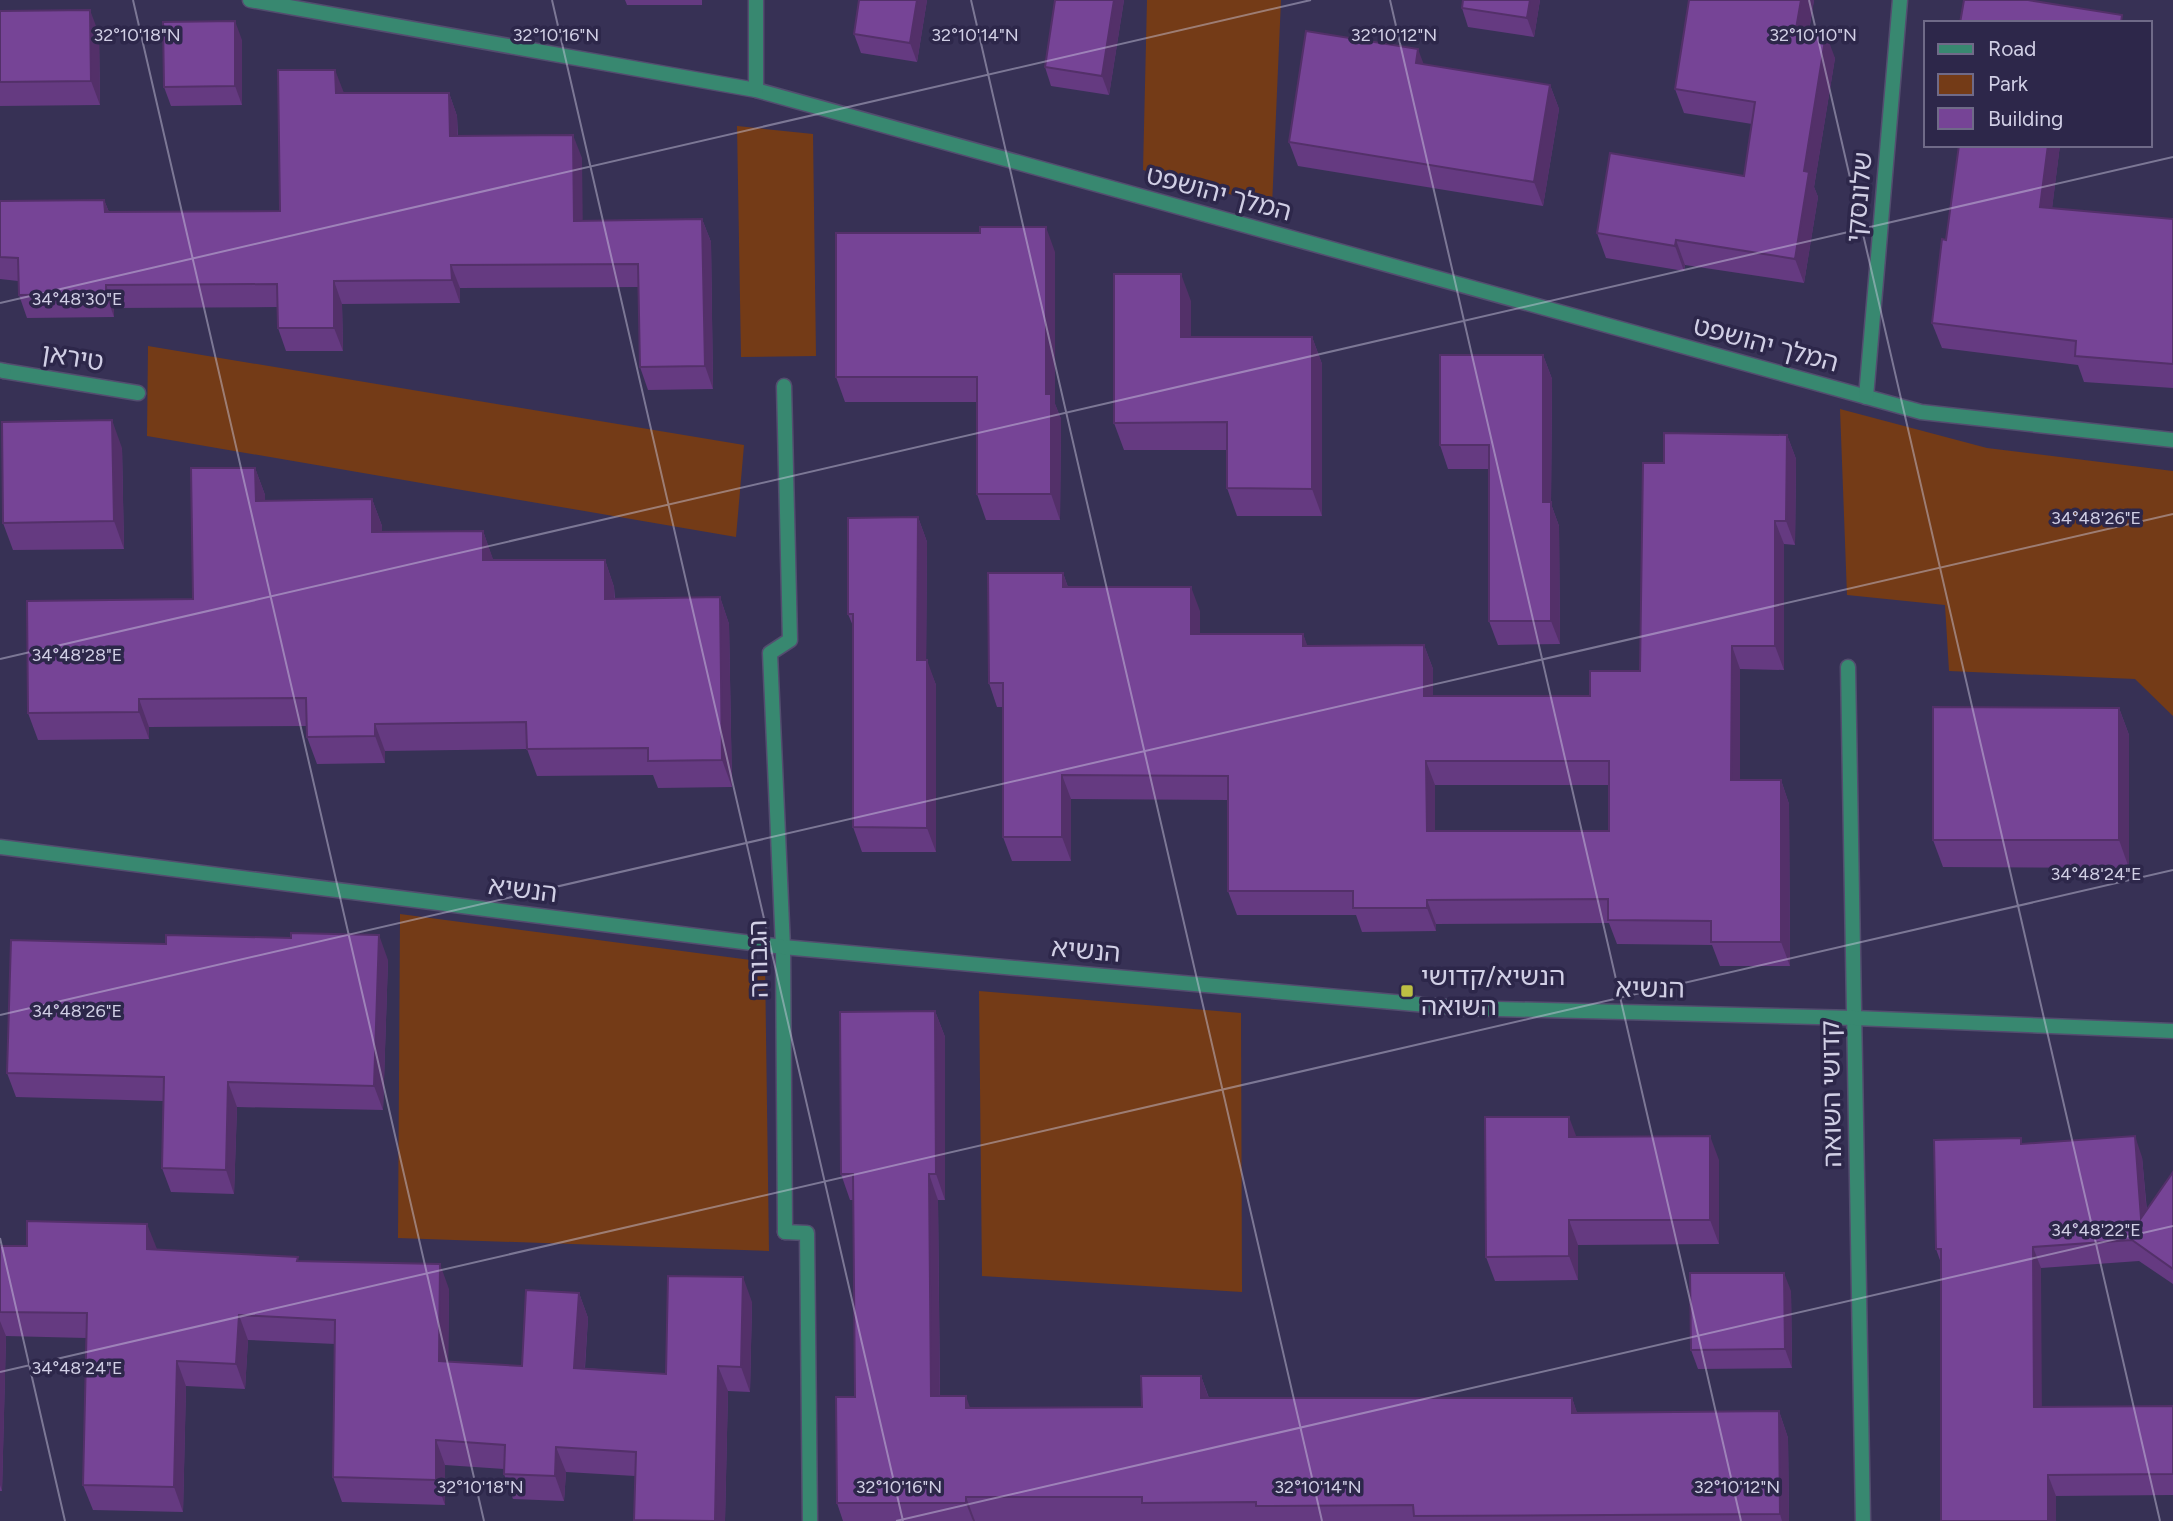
<svg xmlns="http://www.w3.org/2000/svg" width="2173" height="1521" font-family="Figtree,'Noto Sans Hebrew',sans-serif">
  <rect width="100%" height="100%" fill="#373155"/>
  <g fill="#743b17">
    <polygon points="1147,0 1281,0 1272,206 1143,170"/>
    <polygon points="737,126 813,134 816,356 741,357"/>
    <polygon points="148,346 744,445 736,537 147,436"/>
    <polygon points="1840,409 1987,448 2173,471 2173,716 2135,679 1949,671 1945,605 1847,595"/>
    <polygon points="400,914 765,962 769,1251 398,1238"/>
    <polygon points="979,991 1241,1013 1242,1292 982,1276"/>
  </g>
  <g fill="none" stroke-linecap="round" stroke-linejoin="round">
    <defs>
      <g id="service">
        <polyline points="4,371 138,393"/>
        <polyline points="785,1232 807,1233 810,1521"/>
      </g>
      <g id="minor">
        <polyline points="250,0 756,90 1921,412 2173,440"/>
        <polyline points="756,0 756,90"/>
        <polyline points="0,370 4,371"/>
        <polyline points="784,386 790,640 770,653 783,947 785,1232"/>
        <polyline points="1866,397 1900,0"/>
        <polyline points="1848,667 1863,1521"/>
      </g>
      <polyline id="tertiary" points="0,847 783,947 1460,1008 1855,1018 2173,1031"/>
    </defs>
    <use href="#service" stroke="#534d6f" stroke-width="17"/>
    <use href="#minor" stroke="#534d6f" stroke-width="17"/>
    <use href="#tertiary" stroke="#534d6f" stroke-width="17"/>
    <use href="#service" stroke="#388870" stroke-width="14"/>
    <use href="#minor" stroke="#388870" stroke-width="14"/>
    <use href="#tertiary" stroke="#388870" stroke-width="14"/>
  </g>
  <g fill="#653a81" fill-rule="evenodd">
    <polygon points="625,0 702,0 702,5 627,5"/>
    <polygon points="859,0 927,0 917,62 861,53 854,34"/>
    <polygon points="1055,0 1124,0 1109,95 1051,86 1045,67"/>
    <polygon points="1463,0 1540,0 1534,37 1468,27 1462,8"/>
    <polygon points="1689,0 1814,0 1809,31 1835,58 1814,187 1818,197 1804,283 1685,265 1684,271 1606,258 1597,233 1744,176 1752,124 1684,113 1675,89"/>
    <polygon points="0,11 99,34 100,105 0,106"/>
    <polygon points="242,40 242,105 171,106 164,87"/>
    <polygon points="1424,64 1550,85 1559,109 1543,206 1298,166 1289,142"/>
    <polygon points="344,93 449,93 457,116 458,136 582,158 582,221 702,219 711,242 713,389 648,390 640,367 639,287 460,288 460,303 342,304 343,351 286,351 278,328 278,307 114,308 114,317 27,318 19,295 18,281 0,279 0,201 104,200 109,212 280,211"/>
    <polygon points="1959,145 2060,145 2052,208 2173,219 2173,388 2084,382 2078,365 1942,348 1932,323 1946,240"/>
    <polygon points="1055,252 1055,404 1061,419 1060,520 986,520 977,494 977,402 845,402 836,377"/>
    <polygon points="1191,301 1191,337 1312,337 1322,364 1322,516 1237,516 1227,488 1227,450 1124,450 1114,423"/>
    <polygon points="1543,355 1552,379 1551,504 1559,526 1560,644 1498,645 1489,621 1489,469 1448,469 1440,445"/>
    <path d="M 1787,435 L 1796,459 L 1795,545 L 1784,544 L 1784,670 L 1740,669 L 1740,780 L 1781,780 L 1789,804 L 1790,966 L 1720,966 L 1712,945 L 1617,944 L 1609,923 L 1436,924 L 1436,931 L 1362,932 L 1356,915 L 1237,915 L 1228,891 L 1228,800 L 1071,799 L 1071,861 L 1012,861 L 1003,837 L 1003,707 L 997,707 L 989,683 L 1063,573 L 1068,587 L 1200,611 L 1200,634 L 1303,634 L 1307,646 L 1424,645 L 1433,669 L 1433,696 L 1590,696 L 1640,671 L 1664,463 ZM 1435,785 L 1609,785 L 1609,831 L 1435,831 Z"/>
    <polygon points="122,448 124,549 13,550 3,523"/>
    <polygon points="255,468 265,495 265,501 372,499 382,526 382,532 483,531 493,560 605,560 614,587 615,598 720,597 729,624 732,787 658,788 653,775 537,776 527,749 385,751 385,763 317,764 307,737 307,726 149,727 149,739 38,740 28,713 193,599"/>
    <polygon points="918,517 927,542 926,660 936,685 936,852 862,852 853,827 853,626 848,614"/>
    <polygon points="2119,708 2129,735 2129,868 1943,867 1933,840"/>
    <polygon points="388,960 383,1110 237,1107 234,1194 171,1192 162,1168 163,1101 16,1097 7,1073"/>
    <polygon points="935,1011 945,1037 945,1200 938,1200 940,1396 970,1408 1142,1407 1201,1376 1209,1398 1572,1398 1577,1413 1779,1411 1788,1438 1789,1521 843,1521 837,1503 855,1397 854,1200 850,1200 841,1174"/>
    <polygon points="1576,1137 1719,1160 1719,1244 1578,1245 1578,1280 1495,1281 1486,1257"/>
    <polygon points="2023,1144 2142,1157 2147,1211 2173,1172 2173,1284 2139,1261 2041,1268 2041,1407 2173,1406 2173,1495 2056,1496 2056,1521 1941,1521 1941,1263 1936,1249"/>
    <polygon points="0,1246 156,1249 299,1261 449,1289 448,1362 522,1366 579,1293 588,1318 585,1368 666,1374 752,1302 750,1392 728,1391 725,1521 635,1521 635,1476 566,1472 564,1501 513,1499 504,1474 504,1469 445,1465 445,1505 342,1502 333,1477 335,1344 248,1340 245,1389 186,1386 183,1512 93,1510 83,1485 86,1338 6,1336 2,1491 0,1491"/>
    <polygon points="1791,1291 1792,1368 1698,1369 1691,1350"/>
  </g>
  <g fill="#533069">
    <polygon points="917,0 927,0 917,62 910,43"/>
    <polygon points="1114,0 1124,0 1109,95 1102,76"/>
    <polygon points="1530,0 1540,0 1534,37 1527,18"/>
    <polygon points="1801,0 1814,0 1805,53 1796,29"/>
    <polygon points="90,10 99,34 100,105 91,81"/>
    <polygon points="235,21 242,40 242,105 235,86"/>
    <polygon points="1826,34 1835,58 1814,187 1818,197 1804,283 1795,259 1804,171"/>
    <polygon points="1418,49 1427,73 1416,63"/>
    <polygon points="335,70 344,93 344,116 336,93"/>
    <polygon points="1550,85 1559,109 1543,206 1534,182"/>
    <polygon points="449,93 457,116 458,159 450,136"/>
    <polygon points="573,135 582,158 583,244 574,221"/>
    <polygon points="2048,145 2060,145 2049,233 2040,207"/>
    <polygon points="104,200 113,222 105,212"/>
    <polygon points="702,219 711,242 713,389 705,366"/>
    <polygon points="1046,227 1055,252 1055,404 1061,419 1060,520 1051,494 1046,394"/>
    <polygon points="1676,240 1685,265 1684,271 1675,246"/>
    <polygon points="451,265 460,288 460,303 452,280"/>
    <polygon points="1181,274 1191,301 1191,364 1181,337"/>
    <polygon points="334,281 342,304 343,351 334,328"/>
    <polygon points="106,285 114,308 114,317 106,294"/>
    <polygon points="1312,337 1322,364 1322,516 1312,489"/>
    <polygon points="1543,355 1552,379 1551,504 1559,526 1560,644 1551,621 1543,502"/>
    <polygon points="112,420 122,448 124,549 114,521"/>
    <polygon points="1787,435 1796,459 1795,545 1786,521"/>
    <polygon points="255,468 265,495 266,528 256,501"/>
    <polygon points="372,499 382,526 382,559 372,532"/>
    <polygon points="918,517 927,542 926,685 917,660"/>
    <polygon points="1775,521 1784,544 1784,670 1775,646"/>
    <polygon points="483,531 493,559 493,588 483,560"/>
    <polygon points="605,560 614,587 615,626 605,599"/>
    <polygon points="1063,573 1071,597 1063,587"/>
    <polygon points="1191,587 1200,611 1200,658 1191,634"/>
    <polygon points="720,597 729,624 732,787 722,760"/>
    <polygon points="1303,634 1312,658 1303,646"/>
    <polygon points="1424,645 1433,669 1433,720 1424,696"/>
    <polygon points="1732,646 1740,669 1740,804 1731,780"/>
    <polygon points="927,660 936,685 936,852 927,828"/>
    <polygon points="139,699 149,727 149,739 139,712"/>
    <polygon points="2119,708 2129,735 2129,868 2119,840"/>
    <polygon points="375,724 385,751 385,763 375,736"/>
    <polygon points="1426,761 1435,785 1435,855 1427,831"/>
    <polygon points="1062,775 1071,799 1071,861 1062,837"/>
    <polygon points="1781,780 1789,804 1790,966 1781,942"/>
    <polygon points="1427,900 1436,924 1436,931 1427,908"/>
    <polygon points="379,935 388,960 383,1110 374,1086"/>
    <polygon points="935,1011 945,1037 945,1200 936,1174"/>
    <polygon points="228,1082 237,1107 234,1194 226,1170"/>
    <polygon points="1569,1117 1578,1141 1569,1137"/>
    <polygon points="1710,1136 1719,1160 1719,1244 1710,1220"/>
    <polygon points="2135,1136 2142,1157 2149,1239 2141,1218"/>
    <polygon points="929,1174 938,1200 940,1422 931,1396"/>
    <polygon points="1569,1220 1578,1245 1578,1280 1569,1256"/>
    <polygon points="147,1224 157,1249 156,1274 147,1249"/>
    <polygon points="2033,1247 2041,1268 2042,1428 2034,1407"/>
    <polygon points="440,1264 449,1289 448,1386 439,1361"/>
    <polygon points="1784,1273 1791,1291 1792,1368 1785,1349"/>
    <polygon points="743,1277 752,1302 750,1392 741,1367"/>
    <polygon points="579,1293 588,1318 583,1392 574,1368"/>
    <polygon points="239,1315 248,1340 245,1389 236,1364"/>
    <polygon points="0,1321 6,1336 2,1491 0,1485"/>
    <polygon points="177,1361 186,1386 183,1512 174,1487"/>
    <polygon points="718,1366 728,1391 725,1521 715,1521"/>
    <polygon points="1201,1376 1210,1402 1201,1398"/>
    <polygon points="966,1396 975,1422 966,1408"/>
    <polygon points="1572,1398 1581,1424 1572,1413"/>
    <polygon points="1779,1411 1788,1438 1789,1521 1782,1521 1780,1514"/>
    <polygon points="436,1440 445,1465 445,1505 436,1480"/>
    <polygon points="556,1447 566,1472 564,1501 555,1476"/>
    <polygon points="2048,1475 2056,1496 2056,1521 2048,1521"/>
    <polygon points="966,1497 975,1521 973,1521 966,1503"/>
  </g>
  <g fill="#764496" stroke="#533069" stroke-width="2" fill-rule="evenodd">
    <polygon points="859,0 917,0 910,43 854,34"/>
    <polygon points="1055,0 1114,0 1102,76 1045,67"/>
    <polygon points="1463,0 1530,0 1527,18 1462,8"/>
    <polygon points="1689,0 1801,0 1796,29 1826,34 1804,171 1809,172 1795,259 1676,240 1675,246 1597,233 1610,153 1744,176 1755,102 1675,89"/>
    <polygon points="1964,0 2028,0 2122,15 2121,23 1960,23"/>
    <polygon points="90,10 91,81 0,82 0,11"/>
    <polygon points="235,21 235,86 164,87 163,22"/>
    <polygon points="1306,31 1418,49 1416,63 1550,85 1534,182 1289,142"/>
    <polygon points="278,70 335,70 336,93 449,93 450,136 573,135 574,221 702,219 705,366 640,367 638,264 451,265 452,280 334,281 334,328 278,328 277,284 106,285 106,294 19,295 18,258 0,257 0,201 104,200 105,212 280,211"/>
    <polygon points="1959,145 2048,145 2040,207 2173,219 2173,364 2075,356 2076,341 1932,323 1942,239 1946,240"/>
    <polygon points="980,227 1046,227 1046,394 1051,394 1051,494 977,494 977,377 836,377 836,233 980,233"/>
    <polygon points="1114,274 1181,274 1181,337 1312,337 1312,489 1227,488 1227,422 1114,423"/>
    <polygon points="1440,355 1543,355 1543,502 1551,502 1551,621 1489,621 1489,445 1440,445"/>
    <polygon points="112,420 114,521 3,523 2,422"/>
    <path d="M 1664,433 L 1787,435 L 1786,521 L 1775,521 L 1775,646 L 1732,646 L 1731,780 L 1781,780 L 1781,942 L 1711,942 L 1711,921 L 1608,920 L 1608,899 L 1427,900 L 1427,908 L 1353,908 L 1353,891 L 1228,891 L 1228,776 L 1062,775 L 1062,837 L 1003,837 L 1003,683 L 989,683 L 988,573 L 1063,573 L 1063,587 L 1191,587 L 1191,634 L 1303,634 L 1303,646 L 1424,645 L 1424,696 L 1590,696 L 1590,671 L 1640,671 L 1643,463 L 1664,463 ZM 1426,761 L 1609,761 L 1609,831 L 1427,831 Z"/>
    <polygon points="191,468 255,468 256,501 372,499 372,532 483,531 483,560 605,560 605,599 720,597 722,760 648,761 648,748 527,749 526,722 375,724 375,736 307,737 306,698 139,699 139,712 28,713 27,601 193,599"/>
    <polygon points="918,517 917,660 927,660 927,828 853,827 853,614 848,614 848,518"/>
    <polygon points="1933,707 2119,708 2119,840 1933,840"/>
    <polygon points="291,933 379,935 374,1086 228,1082 226,1170 162,1168 164,1077 7,1073 11,940 166,944 166,935 291,938"/>
    <polygon points="935,1011 936,1174 929,1174 931,1396 966,1396 966,1408 1142,1407 1141,1376 1201,1376 1201,1398 1572,1398 1572,1413 1779,1411 1780,1514 1414,1516 1413,1505 1256,1506 1256,1502 1142,1503 1142,1497 966,1497 966,1503 837,1503 836,1397 855,1397 853,1174 841,1174 840,1012"/>
    <polygon points="1485,1117 1569,1117 1569,1137 1710,1136 1710,1220 1569,1220 1569,1256 1486,1257"/>
    <polygon points="2135,1136 2141,1218 2173,1172 2173,1269 2132,1240 2033,1247 2034,1407 2173,1406 2173,1474 2048,1475 2048,1521 1941,1521 1941,1249 1936,1249 1934,1140 2021,1138 2021,1144"/>
    <polygon points="27,1221 147,1224 147,1249 298,1257 297,1261 440,1264 439,1361 522,1366 526,1290 579,1293 574,1368 666,1374 668,1276 743,1277 741,1367 718,1366 715,1521 634,1520 636,1452 556,1447 555,1476 504,1474 505,1445 436,1440 436,1480 333,1477 335,1320 239,1315 236,1364 177,1361 174,1487 83,1485 87,1313 0,1312 0,1246 27,1246"/>
    <polygon points="1690,1273 1784,1273 1785,1349 1691,1350"/>
  </g>
  <path fill="none" stroke="#d1cfe5" stroke-width="2" stroke-opacity="0.45" d="M 133,0 L 484,1521M 552,0 L 903,1521M 971,0 L 1322,1521M 1390,0 L 1741,1521M 1809,0 L 2160,1521M 0,303 L 1311,0M 0,659 L 2173,157M 0,1015 L 2173,514M 0,1238 L 65,1521M 0,1372 L 2173,870M 896,1521 L 2173,1226"/>
  <rect fill="#bdbf43" stroke="#2d274a" stroke-width="2.5" x="1400" y="984" width="14" height="14" rx="3.5"/>
  <g text-anchor="middle" stroke-width="7" stroke-linejoin="round" paint-order="stroke">
    <g font-size="26" fill="#d1cfe5" stroke="#2d274a">
      <text transform="translate(1219 193) rotate(15)" y="9">המלך יהושפט</text>
      <text transform="translate(1859 197) rotate(-85)" y="9">שלונסקי</text>
      <text transform="translate(1766 344) rotate(15)" y="9">המלך יהושפט</text>
      <text transform="translate(73 357) rotate(9)" y="9">טיראן</text>
      <text transform="translate(523 889) rotate(7)" y="9">הנשיא</text>
      <text transform="translate(1086 950) rotate(5)" y="9">הנשיא</text>
      <text transform="translate(758 959) rotate(-91)" y="9">הגבורה</text>
      <text transform="translate(1650 988) rotate(1)" y="9">הנשיא</text>
      <text transform="translate(1831 1094) rotate(-91)" y="9">קדושי השואה</text>
    </g>
    <g font-size="26" fill="#d1cfe5" stroke="#2d274a" text-anchor="start">
      <text x="1421" y="985">הנשיא/קדושי<tspan x="1421" dy="30">השואה</tspan></text>
    </g>
  </g>
  <g font-size="18" text-anchor="middle" fill="#d1cfe5" stroke="#2d274a" stroke-width="7" stroke-linejoin="round" paint-order="stroke">
    <text x="137" y="41">32°10'18"N</text>
    <text x="556" y="41">32°10'16"N</text>
    <text x="975" y="41">32°10'14"N</text>
    <text x="1394" y="41">32°10'12"N</text>
    <text x="1813" y="41">32°10'10"N</text>
    <text x="77" y="305">34°48'30"E</text>
    <text x="2096" y="524">34°48'26"E</text>
    <text x="77" y="661">34°48'28"E</text>
    <text x="2096" y="880">34°48'24"E</text>
    <text x="77" y="1017">34°48'26"E</text>
    <text x="2096" y="1236">34°48'22"E</text>
    <text x="77" y="1374">34°48'24"E</text>
    <text x="480" y="1493">32°10'18"N</text>
    <text x="899" y="1493">32°10'16"N</text>
    <text x="1318" y="1493">32°10'14"N</text>
    <text x="1737" y="1493">32°10'12"N</text>
  </g>
  <rect x="1924" y="21" width="228" height="126" fill="#2d274a" stroke="#6f6a88" stroke-width="2"/>
  <rect x="1938" y="44" width="35" height="10" fill="#388870" stroke="#6f6a88" stroke-width="2"/>
  <text x="1988" y="56" font-size="21" fill="#d1cfe5">Road</text>
  <rect x="1938" y="74" width="35" height="21" fill="#743b17" stroke="#6f6a88" stroke-width="2"/>
  <text x="1988" y="91" font-size="21" fill="#d1cfe5">Park</text>
  <rect x="1938" y="108" width="35" height="21" fill="#764496" stroke="#6f6a88" stroke-width="2"/>
  <text x="1988" y="126" font-size="21" fill="#d1cfe5">Building</text>
</svg>
